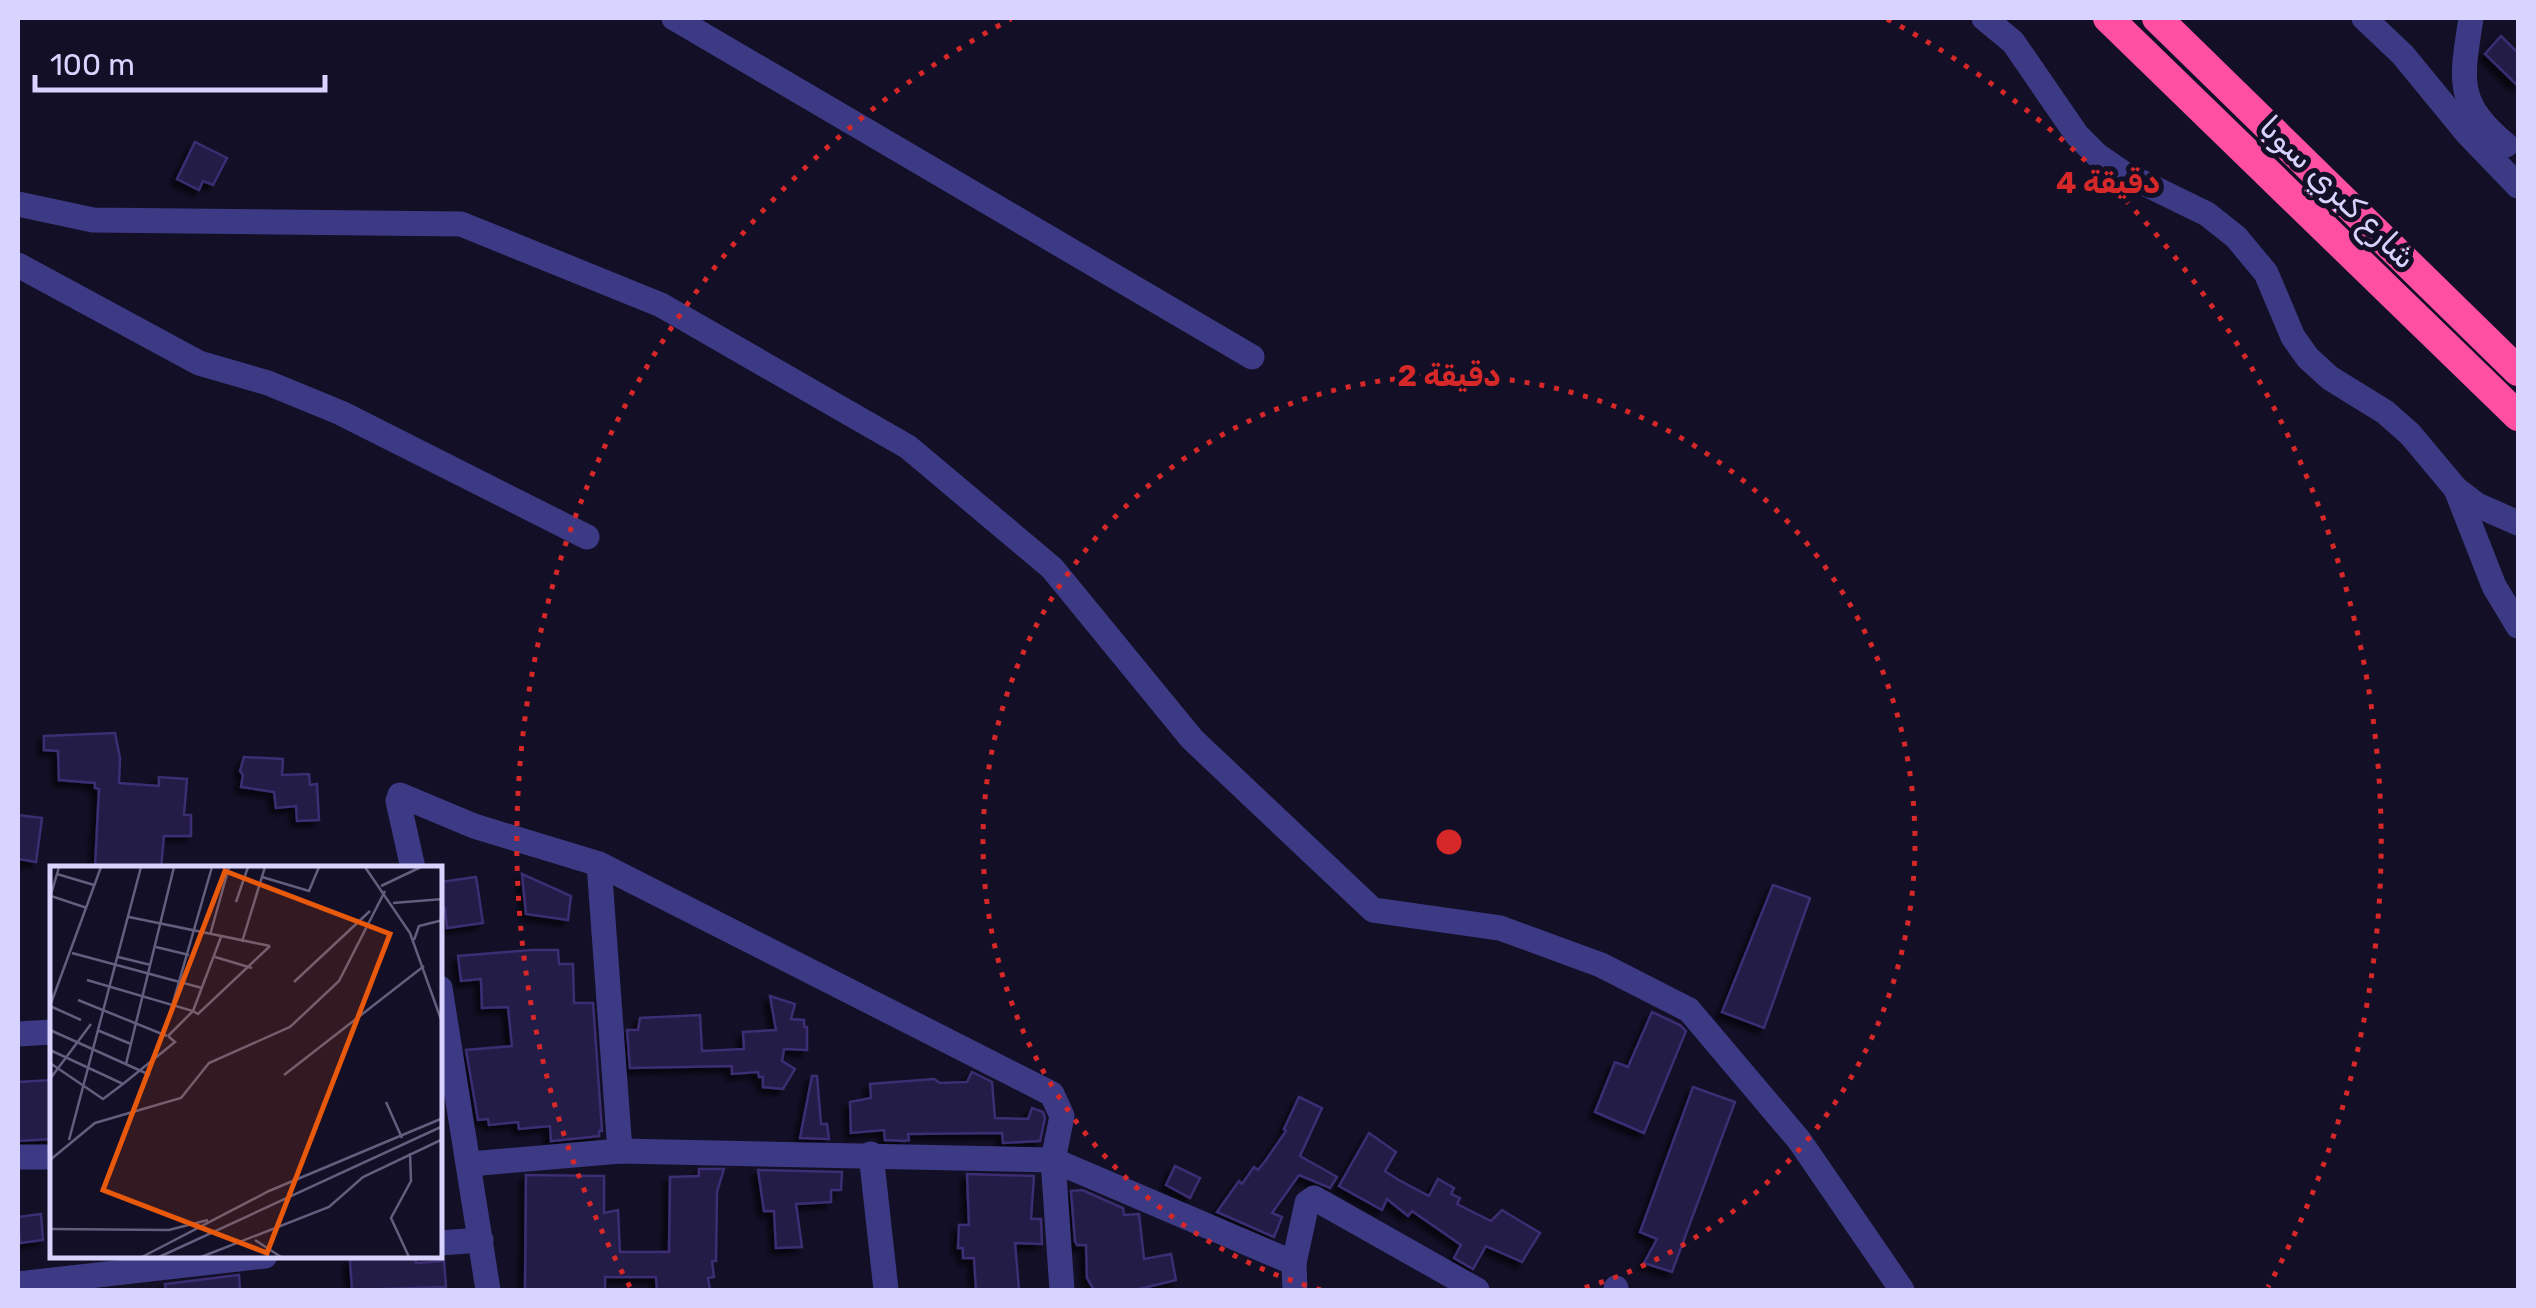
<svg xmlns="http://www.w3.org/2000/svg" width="2536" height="1308" font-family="Rubik,'Noto Sans Arabic',sans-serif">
  <defs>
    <filter id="shadow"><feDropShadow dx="-5.5" dy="5.5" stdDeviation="2.5" flood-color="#0009"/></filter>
  </defs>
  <rect width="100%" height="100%" fill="#130f26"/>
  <g fill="#241b47" stroke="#3b2d73" stroke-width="2.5" filter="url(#shadow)">
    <polygon points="2501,36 2518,53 2518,86 2485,54"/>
    <polygon points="195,142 227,158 213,185 203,181 199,190 177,179"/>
    <polygon points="115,733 120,758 119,783 159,786 159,777 187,779 184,815 191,815 191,836 164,836 161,868 95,868 99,789 95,788 95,783 59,780 58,751 44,750 44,736"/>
    <polygon points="244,757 283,759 282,775 309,774 310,785 317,784 319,820 297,821 296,806 276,808 274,792 241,787 243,775 240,771"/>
    <polygon points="18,815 42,818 36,862 18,859"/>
    <polygon points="522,874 571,896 568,920 526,914"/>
    <polygon points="476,877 483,923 447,928 445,908 440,908 440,882"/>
    <polygon points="1773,885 1810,898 1764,1028 1722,1012"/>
    <polygon points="531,950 558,950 559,964 573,964 574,1003 593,1003 602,1131 599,1131 599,1136 551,1141 550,1126 519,1129 518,1122 489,1125 488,1119 478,1120 466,1050 512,1046 508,1007 482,1008 481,979 461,981 458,956"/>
    <polygon points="770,996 795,1004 791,1019 804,1020 804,1027 807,1027 807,1050 784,1049 782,1061 795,1069 783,1089 763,1087 763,1077 759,1077 758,1072 732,1074 732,1066 630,1068 627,1030 638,1030 640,1018 700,1015 702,1051 744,1049 743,1032 776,1030"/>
    <polygon points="1652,1012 1680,1025 1686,1031 1644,1133 1595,1112 1615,1062 1628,1067"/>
    <polygon points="972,1072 992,1082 995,1118 1028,1119 1032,1108 1043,1112 1045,1118 1040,1141 1003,1143 1002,1133 908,1134 909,1140 905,1141 885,1140 884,1130 851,1133 850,1102 871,1098 870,1084 934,1079 940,1083 967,1082"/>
    <polygon points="812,1076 817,1076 821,1124 827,1124 829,1139 800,1138"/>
    <polygon points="52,1080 52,1139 18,1141 18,1082"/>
    <polygon points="1693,1087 1735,1102 1672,1272 1644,1263 1657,1239 1640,1232"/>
    <polygon points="1299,1097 1322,1108 1300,1156 1337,1177 1330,1188 1299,1175 1272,1213 1282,1217 1274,1237 1217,1212 1239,1181 1242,1184 1254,1167 1258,1170 1266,1160 1286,1131 1284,1129"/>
    <polygon points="1369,1133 1396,1152 1385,1171 1397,1179 1429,1196 1438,1179 1454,1188 1451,1194 1460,1198 1457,1204 1491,1221 1502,1210 1540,1233 1522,1262 1486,1246 1473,1269 1454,1258 1461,1245 1412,1211 1408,1216 1387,1199 1382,1210 1339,1186"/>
    <polygon points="1175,1166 1200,1178 1190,1198 1166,1185"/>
    <polygon points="699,1169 724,1169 717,1192 716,1261 712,1261 714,1277 708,1278 710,1290 657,1290 656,1277 605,1277 605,1290 525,1290 526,1175 604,1176 604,1213 618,1210 620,1252 669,1252 670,1177 699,1176"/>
    <polygon points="758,1170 842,1172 841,1190 831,1190 831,1202 796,1204 802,1247 776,1248 774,1211 764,1211"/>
    <polygon points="967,1174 1034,1176 1031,1219 1041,1219 1042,1244 1015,1243 1019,1290 976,1290 974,1258 963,1258 963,1248 958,1248 959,1225 969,1225"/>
    <polygon points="1082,1190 1123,1208 1124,1215 1139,1214 1144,1259 1171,1254 1176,1280 1135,1290 1094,1290 1087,1278 1086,1245 1077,1245 1075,1241 1071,1191"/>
    <polygon points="41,1214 43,1240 20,1243 18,1217"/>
    <polygon points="381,1256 415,1256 416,1263 444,1261 446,1287 352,1290 350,1260"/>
    <polygon points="239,1275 240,1290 166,1290 165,1284"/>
  </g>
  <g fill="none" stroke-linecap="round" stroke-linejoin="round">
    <g stroke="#3d3a85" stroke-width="25">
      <polyline points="674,18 1252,357"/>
      <polyline points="1984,18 2013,42 2077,135 2097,155 2123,173 2207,214 2236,237 2266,273 2293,337 2308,358 2330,378 2385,412 2410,434 2456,489 2477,505 2518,523"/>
      <polyline points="2364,18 2403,55 2467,133 2518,186"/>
      <path d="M 2471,18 C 2462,79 2454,102 2506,145"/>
      <polyline points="18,204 93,220 461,224 661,305 908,447 1052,568 1192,739 1373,910 1500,928 1601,965 1689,1010 1799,1140 1902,1290"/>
      <polyline points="18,265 199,363 268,383 341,413 587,537"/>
      <polyline points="2456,489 2494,586 2518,626"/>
      <polyline points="599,864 620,1151"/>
      <polyline points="413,868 398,801 400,795 474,826 599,864 1052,1094 1062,1116 1053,1160 620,1151 470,1164"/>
      <polyline points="440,988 488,1290"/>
      <polyline points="18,1034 52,1032"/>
      <polyline points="871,1154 886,1290"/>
      <polyline points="18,1157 52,1157"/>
      <polyline points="440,1243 481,1240"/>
      <polyline points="18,1284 265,1256"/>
      <polyline points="1062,1290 1053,1160 1294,1263"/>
      <polyline points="1295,1290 1294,1263 1307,1203 1314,1198 1477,1290"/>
      <polyline points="1616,1290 1616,1288"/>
    </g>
    <g stroke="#ff4fa3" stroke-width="30">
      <polyline points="2108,18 2518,416"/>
      <polyline points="2157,18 2518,371"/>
    </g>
  </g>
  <g fill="none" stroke="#d62828" stroke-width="5" stroke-dasharray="5 10">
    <path d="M1321 1290A466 466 0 1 1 1577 1290"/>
    <path d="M630 1287A932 932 0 0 1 1011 19M1887 19A932 932 0 0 1 2268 1287"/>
  </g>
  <g text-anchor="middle" stroke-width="10" stroke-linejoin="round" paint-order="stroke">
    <g font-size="32" fill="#d9d4ff" stroke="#130f26">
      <text transform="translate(2338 192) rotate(44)" y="11">شارع كبري سوبا</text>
    </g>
  </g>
  <g transform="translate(50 866)">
    <rect width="392" height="392" fill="#130f26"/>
    <path fill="none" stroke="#625e7d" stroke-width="2.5" d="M 315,1 L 360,67 L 393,159M 7,8 L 44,19M 212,11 L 259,25 L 269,1M 331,20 L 371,1M 1,30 L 37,42M 0,32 L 9,1M 186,36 L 198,1M 343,37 L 393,33M 79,51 L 220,80M 160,69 L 179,1M 171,71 L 143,145 L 148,148 L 220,80M 364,74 L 369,60 L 393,54M 192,76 L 215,1M 106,81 L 139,89M 22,87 L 152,122M 68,91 L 101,99M 165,91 L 202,102M 37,114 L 143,145 L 118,170M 244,116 L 320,45M 28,134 L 117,170M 0,140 L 51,1M 0,140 L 31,154M 0,164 L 100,209M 47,164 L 81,178M 114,168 L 162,1M 0,184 L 73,218 L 125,176 L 118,170M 0,197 L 53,233 L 73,218M 76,198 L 124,1M 234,209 L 374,100M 0,213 L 41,158M 336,236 L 352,272M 19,274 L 91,1M 0,294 L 45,257 L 131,232 L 159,197 L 240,161 L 289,115 L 335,25M 0,363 L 119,364 L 158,354M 205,374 L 231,391M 92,391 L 219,325 L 393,252M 109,391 L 393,260M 151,391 L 279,341 L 313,311 L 393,273M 359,391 L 341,352 L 361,315 L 360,287"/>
    <path fill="#e8590c" fill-opacity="0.15" stroke="#e8590c" stroke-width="5" d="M 175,5 L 340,68 L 217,387 L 53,324 Z"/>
    <rect width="392" height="392" fill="none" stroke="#d9d4ff" stroke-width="5"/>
  </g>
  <circle cx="1449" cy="842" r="15" fill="#d62828" stroke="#130f26" stroke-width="5"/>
  <g font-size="30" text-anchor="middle" font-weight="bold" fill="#d62828" stroke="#130f26" stroke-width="10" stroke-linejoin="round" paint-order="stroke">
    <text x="2108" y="193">4 دقيقة</text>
    <text x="1449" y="386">2 دقيقة</text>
  </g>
  <rect width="2536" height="1308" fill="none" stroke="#d9d4ff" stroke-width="40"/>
  <path d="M35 75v15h290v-15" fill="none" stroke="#d9d4ff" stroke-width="5"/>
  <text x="50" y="75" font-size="30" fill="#d9d4ff" stroke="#130f26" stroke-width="8" paint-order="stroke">100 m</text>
</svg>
